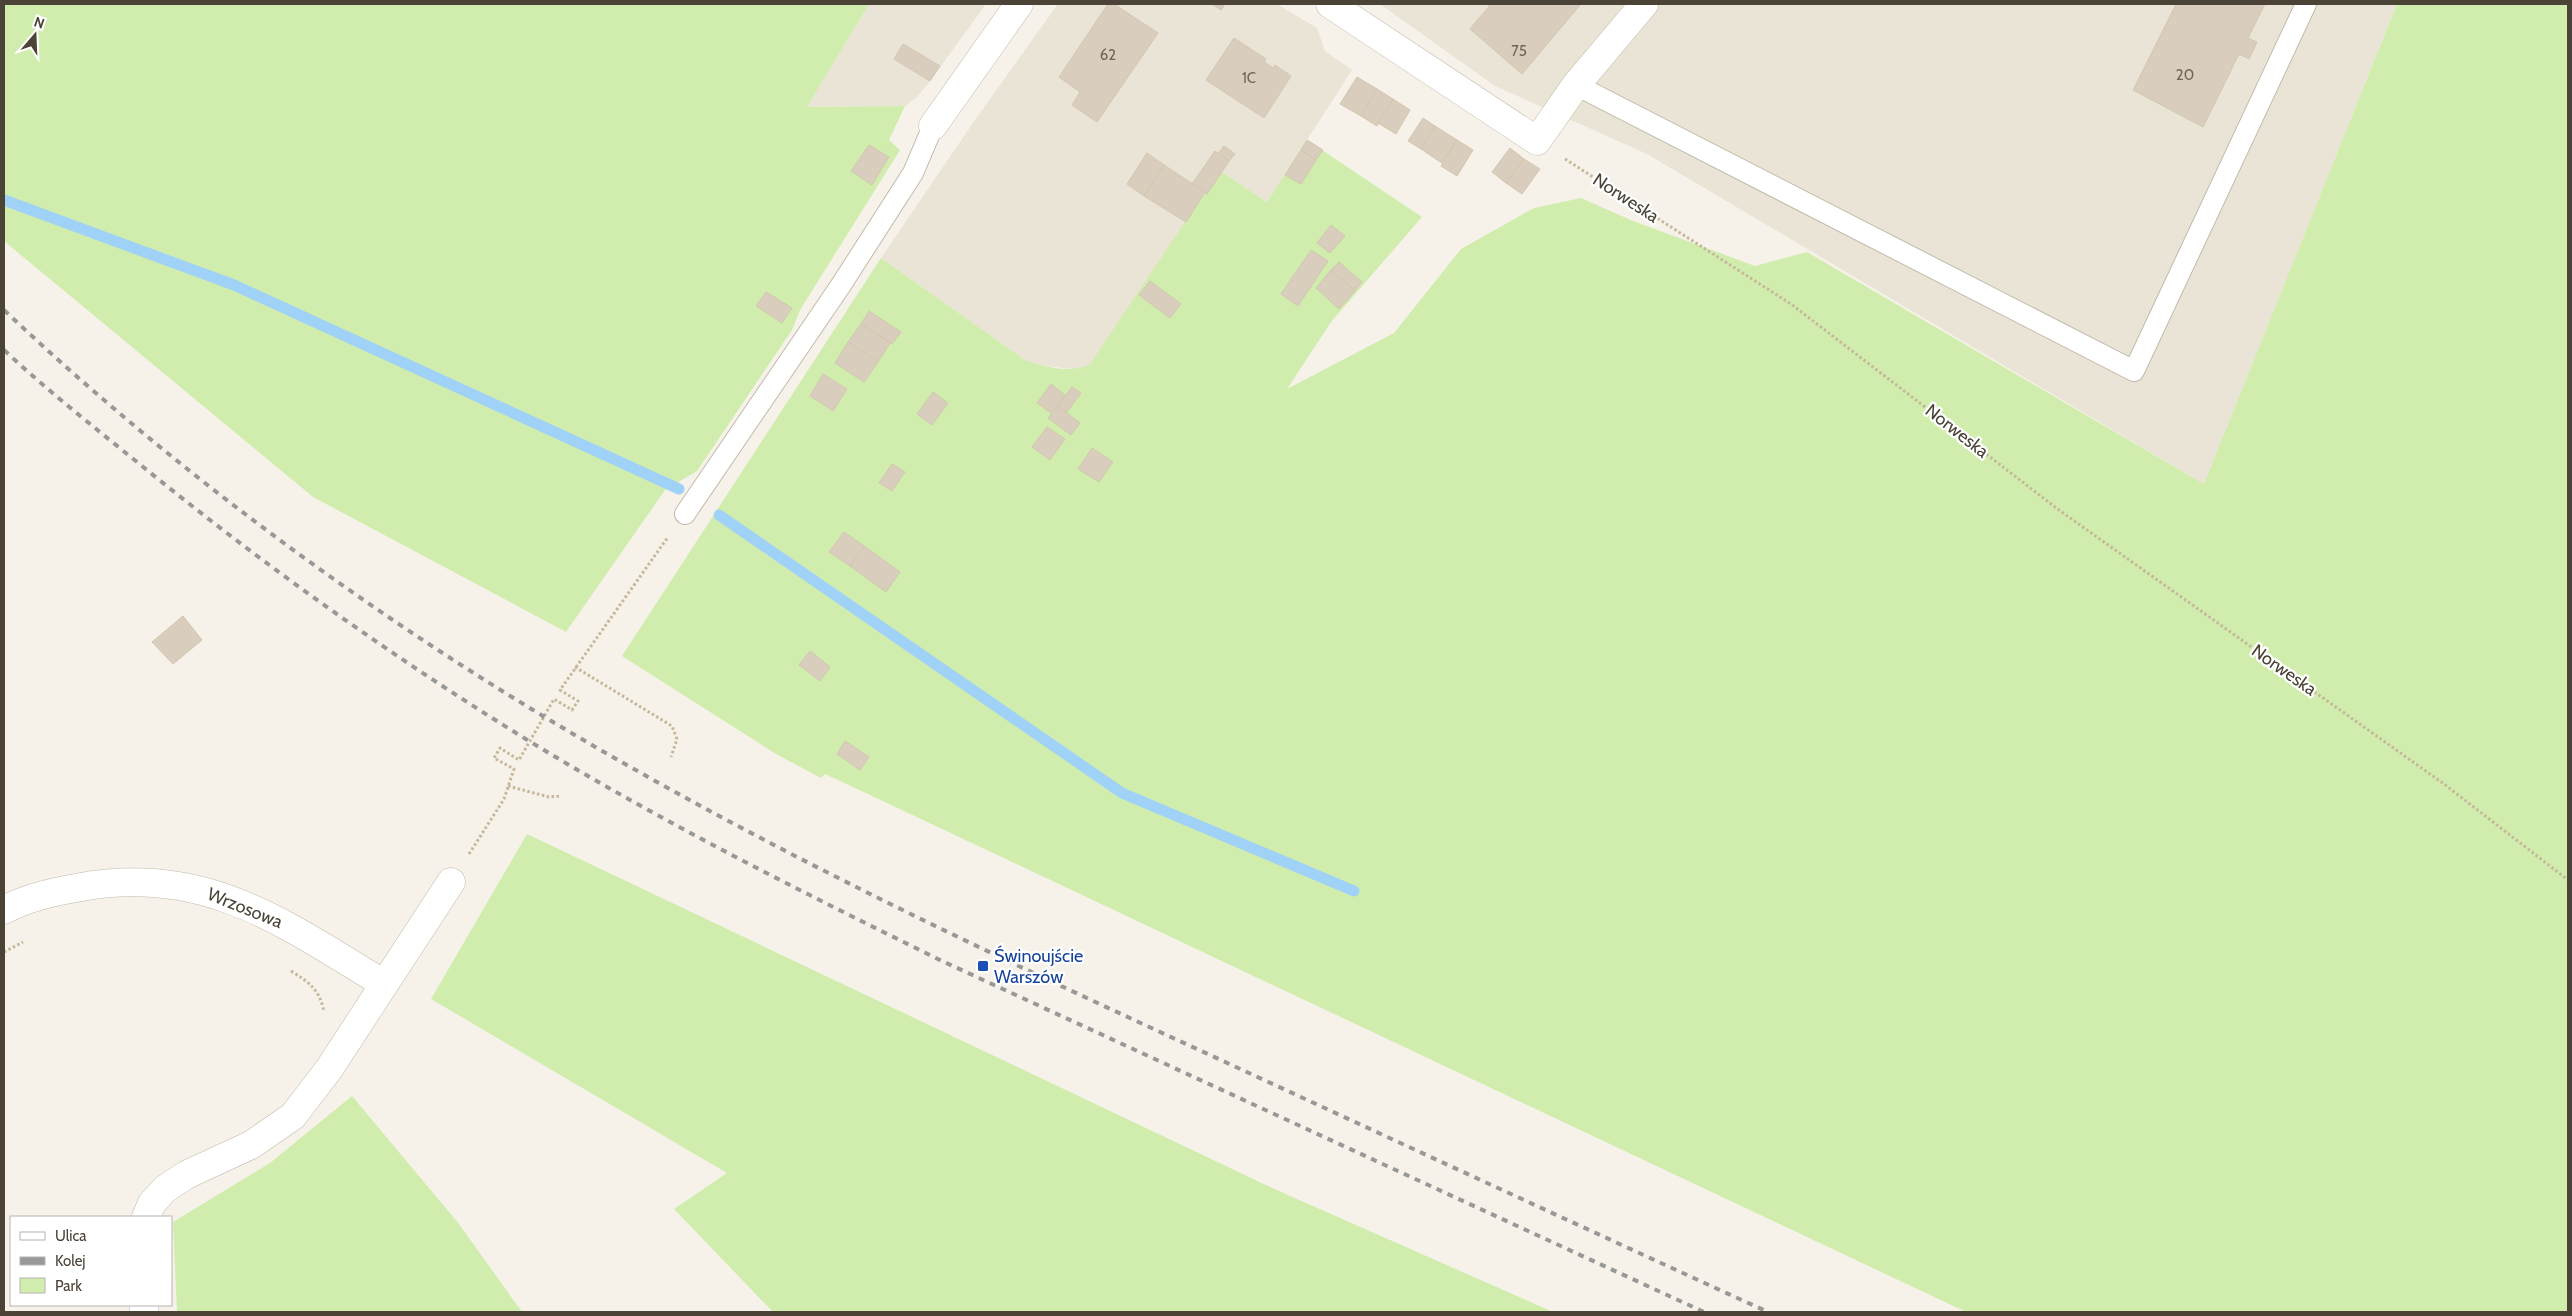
<svg xmlns="http://www.w3.org/2000/svg" width="2572" height="1316" font-family="Cabin,sans-serif">
  <rect width="100%" height="100%" fill="#f6f2e9"/>
  <g fill="#eae4d6">
    <polygon points="869,4 986,4 930,81 917,97 905,106 807,107"/>
    <polygon points="1058,4 1277,4 1317,28 1325,51 1352,70 1267,202 1222,172 1205,193 1090,365 1081,370 1036,365 1025,360 881,258 977,117"/>
    <polygon points="1380,4 2397,4 2204,484 1647,154 1495,86"/>
  </g>
  <g fill="#d0edae">
    <polygon points="4,4 869,4 807,107 905,106 889,140 900,150 800,310 792,330 697,471 665,490 566,632 313,497 4,241"/>
    <path d="M 2397,4 L 2568,4 L 2568,1312 L 1966,1312 L 870,795 L 825,774 L 821,778 L 776,754 L 622,656 L 881,258 L 1025,360 C 1043,367 1074,374 1090,364 L 1205,192 L 1222,172 L 1267,202 L 1307,140 L 1422,217 L 1331,322 L 1287,389 L 1394,333 L 1461,249 L 1534,208 L 1581,198 L 1633,221 L 1755,266 L 1807,252 L 2204,484 Z"/>
    <polygon points="527,834 1270,1187 1553,1312 773,1312 674,1209 727,1173 431,999"/>
    <polygon points="352,1096 459,1224 522,1312 177,1312 173,1222 270,1163"/>
  </g>
  <g fill="none" stroke-linecap="round" stroke-linejoin="round">
    <g stroke="#a0d2f7" stroke-width="11">
      <polyline points="4,200 234,285 679,489"/>
      <polyline points="719,515 1122,793 1354,891"/>
    </g>
  </g>
  <g fill="#d9cebd" stroke="#d4c6af">
    <polygon points="1108,4 1114,4 1158,33 1097,122 1072,105 1080,92 1059,77"/>
    <polygon points="1212,4 1225,4 1221,10"/>
    <polygon points="1491,4 1581,4 1522,74 1470,29"/>
    <polygon points="2176,4 2265,4 2248,38 2257,42 2249,59 2239,54 2203,127 2133,90"/>
    <polygon points="1234,38 1266,59 1264,62 1273,68 1275,65 1291,76 1264,118 1206,80"/>
    <polygon points="903,44 940,66 930,81 894,59"/>
    <polygon points="1357,77 1377,89 1361,116 1340,104"/>
    <polygon points="1377,89 1393,99 1377,126 1361,116"/>
    <polygon points="1393,99 1410,110 1396,134 1378,123"/>
    <polygon points="1423,118 1435,126 1421,149 1408,141"/>
    <polygon points="1435,126 1457,140 1442,163 1421,149"/>
    <polygon points="1307,140 1323,150 1316,160 1301,150"/>
    <polygon points="1457,140 1473,150 1457,176 1441,166"/>
    <polygon points="869,145 889,157 872,185 851,171"/>
    <polygon points="1224,146 1235,154 1229,161 1218,154"/>
    <polygon points="1510,148 1524,159 1506,183 1492,172"/>
    <polygon points="1301,150 1316,160 1301,184 1285,175"/>
    <polygon points="1215,151 1229,161 1207,194 1192,184"/>
    <polygon points="1147,153 1164,165 1144,196 1127,184"/>
    <polygon points="1524,159 1540,169 1522,194 1506,183"/>
    <polygon points="1164,165 1205,192 1186,222 1144,196"/>
    <polygon points="1331,225 1345,236 1330,253 1317,243"/>
    <polygon points="1311,250 1328,261 1298,306 1281,294"/>
    <polygon points="1339,262 1362,282 1355,291 1331,270"/>
    <polygon points="1331,270 1355,291 1339,309 1316,288"/>
    <polygon points="1150,281 1181,304 1170,318 1139,295"/>
    <polygon points="766,292 792,308 782,323 756,306"/>
    <polygon points="869,311 901,332 892,344 861,324"/>
    <polygon points="861,324 890,343 878,362 848,342"/>
    <polygon points="848,342 878,362 864,382 835,363"/>
    <polygon points="823,374 847,389 833,411 810,396"/>
    <polygon points="1051,384 1065,395 1052,414 1037,403"/>
    <polygon points="1072,387 1081,393 1066,413 1058,406"/>
    <polygon points="933,392 948,403 932,425 917,414"/>
    <polygon points="1058,406 1080,423 1071,435 1048,418"/>
    <polygon points="1047,427 1065,439 1050,460 1032,447"/>
    <polygon points="1092,448 1113,462 1099,482 1078,469"/>
    <polygon points="892,464 905,472 892,491 879,483"/>
    <polygon points="844,532 864,546 850,566 829,552"/>
    <polygon points="864,546 900,572 886,592 850,566"/>
    <polygon points="183,616 202,640 173,664 152,642"/>
    <polygon points="810,651 830,667 820,681 799,665"/>
    <polygon points="845,741 869,757 860,770 837,754"/>
  </g>
  <g fill="none" stroke-linecap="round" stroke-linejoin="round">
    <defs>
      <g id="service">
        <polyline points="1576,85 2134,371 2306,4"/>
        <polyline points="685,514 841,285 913,173 933,126"/>
      </g>
      <g id="minor">
        <polyline points="1330,4 1537,141 1576,85 1644,4"/>
        <polyline points="933,126 1019,4"/>
        <path d="M 4,910 C 26,898 52,892 76,888 C 203,863 282,922 384,984"/>
        <polyline points="146,1217 152,1203 165,1189 186,1175 251,1145 293,1116 329,1069 451,882"/>
        <polyline points="144,1305 144,1312"/>
      </g>
    </defs>
    <use href="#service" stroke="#c2baaa" stroke-width="22"/>
    <use href="#minor" stroke="#c2baaa" stroke-width="29"/>
    <g stroke="#c6b79a" stroke-width="3" stroke-dasharray="2.5 2.5" stroke-linecap="butt">
      <polyline points="1565,159 1791,304 2059,510 2444,784 2568,880"/>
      <polyline points="575,667 672,726 677,739 671,757"/>
      <polyline points="508,786 549,797 561,796"/>
      <polyline points="469,854 504,799 514,769 494,758 500,748 519,760 554,699 572,710 578,701 560,690 668,537"/>
      <polyline points="4,952 23,942"/>
      <path d="M 291,971 C 309,982 320,990 324,1012"/>
    </g>
    <use href="#service" stroke="#fff" stroke-width="20"/>
    <use href="#minor" stroke="#fff" stroke-width="28"/>
    <g stroke="#989898" stroke-width="4" stroke-dasharray="6 6" stroke-linecap="butt">
      <path d="M 4,310 C 167,464 351,600 543,716 C 757,845 984,951 1210,1055 C 1396,1141 1582,1227 1768,1312"/>
      <path d="M 4,350 C 48,391 95,428 142,466 C 265,566 394,658 529,741 C 662,822 802,892 942,961 L 1704,1312"/>
    </g>
  </g>
  <rect fill="#1a4fb4" stroke="#fff" stroke-width="2" x="977" y="960" width="12" height="12" rx="2.5"/>
  <g text-anchor="middle" stroke-width="4.5" stroke-linejoin="round" paint-order="stroke">
    <g font-size="15" fill="#6e6658">
      <text x="1519" y="56">75</text>
      <text x="1108" y="60">62</text>
      <text x="2185" y="80">20</text>
      <text x="1249" y="83">1C</text>
    </g>
    <g font-size="18" fill="#4a4336" stroke="#fff">
      <text transform="translate(1626 198) rotate(33)" y="6">Norweska</text>
      <text transform="translate(1957 431) rotate(38)" y="6">Norweska</text>
      <text transform="translate(2284 670) rotate(35)" y="6">Norweska</text>
      <text transform="translate(245 908) rotate(22)" y="6">Wrzosowa</text>
    </g>
    <g font-size="18" fill="#164399" stroke="#fff" text-anchor="start">
      <text x="994" y="962">Świnoujście<tspan x="994" dy="21">Warszów</tspan></text>
    </g>
  </g>
  <rect width="2572" height="1316" fill="none" stroke="#4a4336" stroke-width="10"/>
  <rect x="10" y="1216" width="162" height="90" fill="#ffffff" stroke="#b7b4af"/>
  <rect x="20" y="1232" width="25" height="8" fill="#ffffff" stroke="#b7b4af"/>
  <text x="55" y="1241" font-size="15" fill="#4a4336">Ulica</text>
  <rect x="20" y="1257" width="25" height="8" fill="#989898" stroke="#b7b4af"/>
  <text x="55" y="1266" font-size="15" fill="#4a4336">Kolej</text>
  <rect x="20" y="1278" width="25" height="15" fill="#d0edae" stroke="#b7b4af"/>
  <text x="55" y="1291" font-size="15" fill="#4a4336">Park</text>
  <g transform="translate(35 35) rotate(19)" stroke="#ffffff" stroke-width="4" paint-order="stroke">
  <path d="M0-4L9 19L0 12L-9 19Z" fill="#4a4336"/>
  <text y="-8" font-size="14" font-weight="bold" text-anchor="middle" fill="#4a4336">N</text>
  </g>
</svg>
